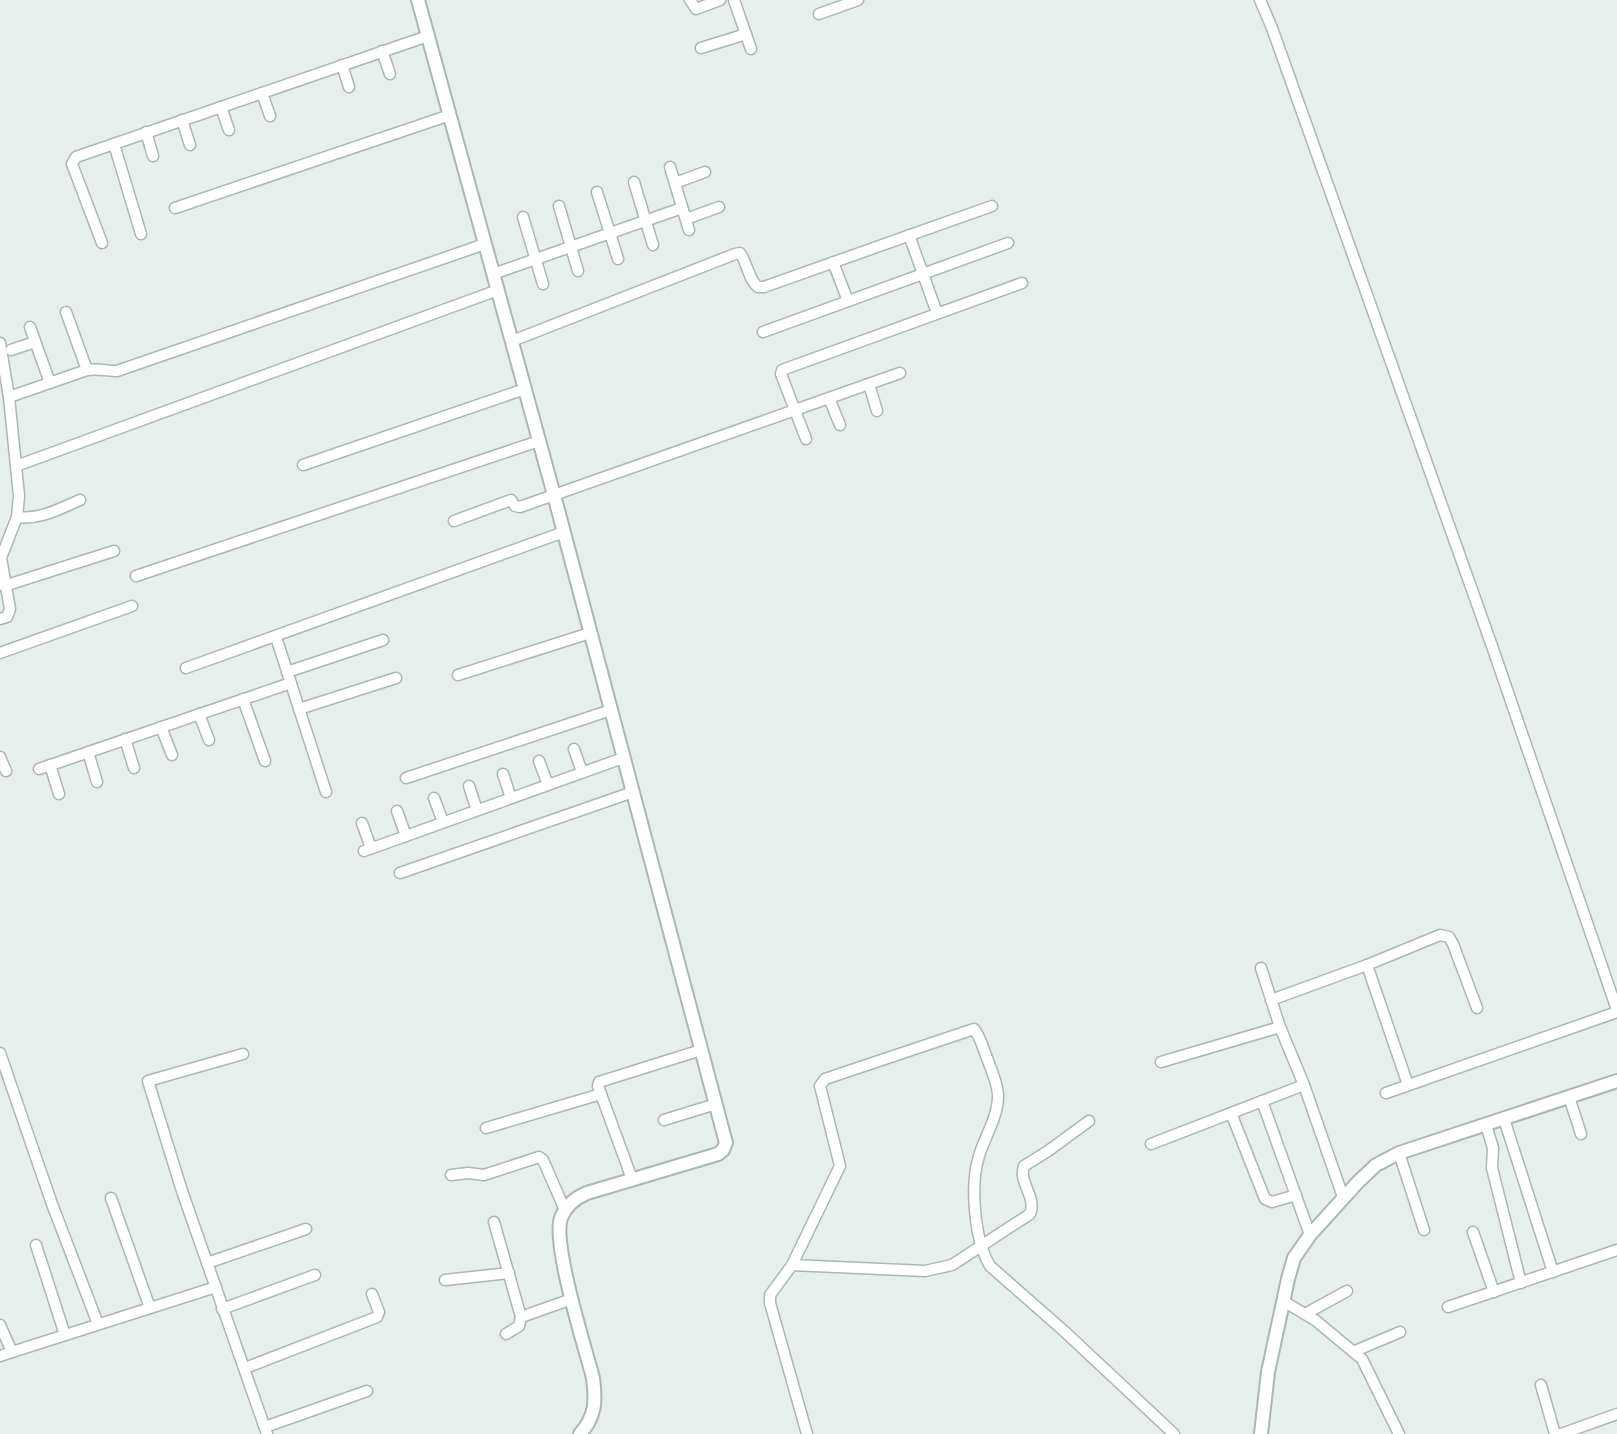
<svg xmlns="http://www.w3.org/2000/svg" width="1617" height="1434" font-family="'Alegreya Sans',sans-serif">
  <rect width="100%" height="100%" fill="#e6efeb"/>
  <g fill="none" stroke-linecap="round" stroke-linejoin="round">
    <defs>
      <g id="minor">
        <polyline points="690,0 696,9 720,0"/>
        <polyline points="734,0 751,49"/>
        <polyline points="1260,0 1272,28 1492,646 1617,1010"/>
        <polyline points="819,14 858,0"/>
        <polyline points="701,48 746,34"/>
        <polyline points="382,51 390,74"/>
        <polyline points="342,65 349,87"/>
        <polyline points="262,93 270,116"/>
        <polyline points="221,107 229,130"/>
        <polyline points="182,120 190,145"/>
        <polyline points="146,132 153,156"/>
        <polyline points="114,144 141,234"/>
        <polyline points="670,167 689,230"/>
        <polyline points="634,182 653,245"/>
        <polyline points="675,183 705,172"/>
        <polyline points="597,192 618,259"/>
        <polyline points="559,206 578,271"/>
        <polyline points="175,208 450,115"/>
        <polyline points="523,217 543,284"/>
        <polyline points="686,219 719,207"/>
        <polyline points="909,235 937,313"/>
        <polyline points="102,243 72,164 76,157 428,36"/>
        <polyline points="833,262 848,301"/>
        <polyline points="493,274 682,208"/>
        <polyline points="66,312 87,370"/>
        <polyline points="30,327 50,383"/>
        <polyline points="763,332 1008,243"/>
        <path d="M 512,341 L 735,254 L 740,253 C 748,264 748,279 758,287 L 764,287 L 992,206"/>
        <polyline points="0,343 9,397 19,496 17,517 1,558 10,609 7,617 0,619"/>
        <polyline points="11,350 35,342"/>
        <polyline points="869,384 877,411"/>
        <path d="M 9,397 L 87,370 C 98,368 106,371 117,371 L 485,244"/>
        <polyline points="829,398 840,425"/>
        <polyline points="806,439 781,374 782,370 1022,283"/>
        <polyline points="303,465 525,389"/>
        <polyline points="16,466 498,290"/>
        <path d="M 17,517 C 40,520 59,509 80,500"/>
        <polyline points="454,521 511,500 515,506 520,507 900,373"/>
        <polyline points="136,576 539,441"/>
        <polyline points="4,586 114,551"/>
        <polyline points="276,637 326,792"/>
        <polyline points="0,653 132,606"/>
        <polyline points="186,668 564,532"/>
        <polyline points="287,672 383,640"/>
        <polyline points="458,675 590,633"/>
        <polyline points="243,699 265,761"/>
        <polyline points="299,709 396,678"/>
        <polyline points="199,714 209,740"/>
        <polyline points="161,727 172,755"/>
        <polyline points="125,739 134,768"/>
        <polyline points="574,749 582,772"/>
        <polyline points="88,752 97,782"/>
        <polyline points="0,757 6,771"/>
        <polyline points="539,761 548,785"/>
        <polyline points="50,765 59,794"/>
        <polyline points="39,769 291,683"/>
        <polyline points="503,774 511,798"/>
        <polyline points="406,778 611,710"/>
        <polyline points="469,786 477,810"/>
        <polyline points="434,798 443,822"/>
        <polyline points="397,811 406,836"/>
        <polyline points="362,823 371,848"/>
        <polyline points="364,851 623,758"/>
        <polyline points="400,873 633,792"/>
        <polyline points="1367,965 1408,1085"/>
        <polyline points="1261,968 1280,1027 1304,1085 1343,1197"/>
        <polyline points="1271,1000 1367,965 1440,935 1449,937 1453,944 1477,1008"/>
        <polyline points="0,1053 52,1204 98,1324"/>
        <polyline points="243,1054 148,1081 182,1191 267,1434"/>
        <polyline points="1161,1062 1280,1027"/>
        <polyline points="1386,1093 1617,1012"/>
        <polyline points="1569,1097 1581,1134"/>
        <polyline points="1262,1101 1310,1235"/>
        <polyline points="1231,1113 1265,1199 1272,1202 1296,1195"/>
        <polyline points="1504,1119 1553,1272"/>
        <polyline points="664,1120 716,1104"/>
        <polyline points="1486,1125 1493,1148 1492,1168 1521,1283"/>
        <polyline points="486,1128 601,1094"/>
        <polyline points="1151,1144 1304,1085"/>
        <polyline points="1399,1153 1424,1230"/>
        <polyline points="451,1175 468,1173 484,1175 539,1157 543,1160 565,1210"/>
        <polyline points="632,1179 598,1086 599,1082 701,1050"/>
        <polyline points="111,1198 150,1308"/>
        <polyline points="494,1222 521,1317 519,1326 506,1334"/>
        <polyline points="1473,1232 1494,1292"/>
        <polyline points="36,1245 65,1335"/>
        <polyline points="207,1263 306,1229"/>
        <path d="M 792,1265 L 925,1271 L 952,1265 L 1030,1214 C 1037,1196 1018,1183 1024,1166 L 1048,1151 L 1089,1121"/>
        <polyline points="445,1280 509,1273"/>
        <polyline points="1283,1301 1315,1320 1362,1359 1399,1434"/>
        <polyline points="1448,1307 1617,1250"/>
        <polyline points="222,1309 315,1275"/>
        <polyline points="1305,1314 1347,1291"/>
        <polyline points="521,1317 572,1299"/>
        <polyline points="0,1325 12,1352 216,1287"/>
        <polyline points="1355,1351 1400,1332"/>
        <polyline points="0,1356 12,1352"/>
        <polyline points="245,1368 377,1317 379,1312 372,1294"/>
        <polyline points="1541,1385 1555,1434"/>
        <polyline points="265,1427 367,1391"/>
        <path d="M 807,1434 L 770,1303 L 770,1295 L 792,1265 L 840,1166 L 820,1086 L 825,1079 L 974,1029 C 980,1036 983,1048 987,1058 C 991,1069 997,1082 998,1094 C 999,1115 985,1136 979,1156 C 970,1185 974,1239 990,1266 L 1064,1331 L 1174,1434"/>
        <polyline points="1561,1434 1617,1414"/>
      </g>
      <g id="tertiary">
        <path d="M 418,0 L 554,495 L 726,1143 L 723,1150 L 718,1154 L 587,1193 C 575,1198 566,1205 561,1218 C 552,1244 585,1347 593,1378 C 596,1401 596,1416 580,1434"/>
        <polyline points="1261,1434 1268,1372 1288,1279 1294,1258 1310,1235 1358,1182 1376,1165 1399,1153 1617,1081"/>
      </g>
    </defs>
    <use href="#minor" stroke="#a8b8b2" stroke-width="13"/>
    <use href="#tertiary" stroke="#a8b8b2" stroke-width="16"/>
    <use href="#minor" stroke="#fff" stroke-width="10"/>
    <use href="#tertiary" stroke="#fff" stroke-width="12"/>
  </g>
</svg>
